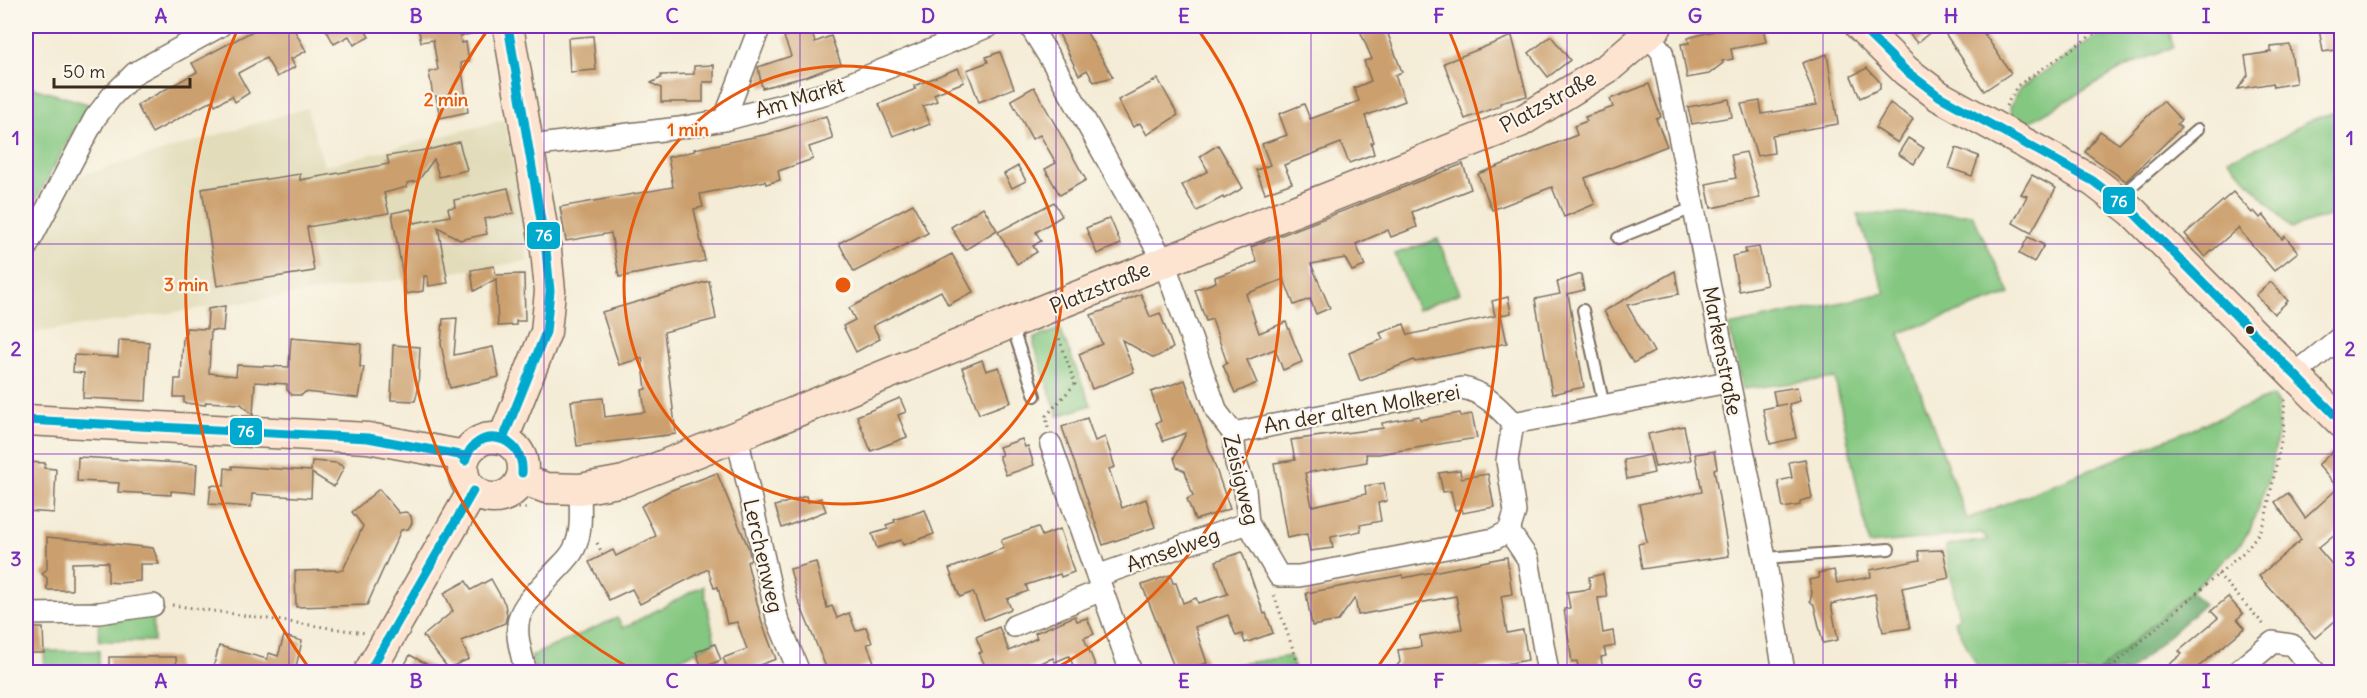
<svg xmlns="http://www.w3.org/2000/svg" width="2367" height="698" font-family="Delius,sans-serif">
  <rect width="100%" height="100%" fill="#fbf7ec"/>
  <filter id="ink" filterUnits="userSpaceOnUse"><feTurbulence type="fractalNoise" baseFrequency=".0167" numOctaves="2"/><feDisplacementMap in="SourceGraphic" scale="12" xChannelSelector="R" yChannelSelector="G"/><feConvolveMatrix kernelMatrix="1 2 1 2 8 2 1 2 1" color-interpolation-filters="sRGB"/></filter>
  <filter id="wash" filterUnits="userSpaceOnUse"><feTurbulence type="fractalNoise" baseFrequency=".008" numOctaves="4" result="noise"/><feDisplacementMap in="SourceGraphic" scale="24" xChannelSelector="R" yChannelSelector="G"/><feGaussianBlur stdDeviation="1.35" result="paint"/><feColorMatrix in="noise" values="0 0 0 0 0 0 0 0 0 0 0 0 0 0 0 0 0 1.4 0 .05"/><feComposite in="paint" operator="in"/></filter>
  <g filter="url(#wash)">
    <rect width="100%" height="100%" fill="#f4ecd6"/>
    <polygon fill="#e2dcba" points="307,108 324,166 504,120 519,191 528,261 26,334 26,273 76,177"/>
    <g fill="#84c781" stroke="#607850" stroke-width="1.5">
      <polygon points="2098,26 2168,26 2173,47 2123,68 2026,124 2013,117 2010,107 2020,88 2099,35"/>
      <polygon points="26,86 88,104 26,218"/>
      <polygon points="2341,110 2341,212 2291,228 2228,159 2283,137 2305,122"/>
      <polygon points="1857,214 1972,214 2010,294 1899,333 1967,519 2273,396 2278,404 2278,434 2269,477 2250,530 2238,547 2166,615 2098,672 1980,672 1954,620 1959,618 1945,546 1988,540 1982,533 1869,544 1835,378 1743,389 1729,326 1885,293"/>
      <polygon points="1438,239 1460,293 1417,310 1395,254"/>
      <polygon points="1060,329 1091,405 1058,416 1034,345 1035,338"/>
      <polygon points="703,586 715,642 655,672 536,672 531,656 617,618 623,628"/>
      <polygon points="153,611 154,641 99,641 98,615"/>
      <polygon points="44,651 99,651 99,672 45,672"/>
      <polygon points="1290,656 1296,672 1205,672 1220,667"/>
    </g>
    <polygon fill="#6bac6f" stroke="#536b46" stroke-width="1.5" points="2190,592 2204,604 2128,672 2098,672"/>
    <g id="blocks">
      <g fill="#cca06e">
        <polygon points="262,26 292,26 306,51 291,59 295,67 277,77 266,58 238,73 249,93 235,102 232,96 215,105 213,100 152,133 137,105 197,72 192,63"/>
        <polygon points="324,26 368,26 364,28 369,37 354,45 349,36 334,44"/>
        <polygon points="418,26 470,26 471,34 460,36 461,43 466,42 469,61 461,63 468,112 440,118 436,96 433,96 429,72 438,70 433,40 421,42"/>
        <polygon points="790,26 810,27 815,42 831,36 841,64 808,76 762,88 758,67 791,56 784,37 793,33"/>
        <polygon points="1069,26 1083,26 1113,77 1094,82 1087,70 1079,75 1057,30"/>
        <polygon points="1358,26 1385,26 1402,72 1395,75 1405,101 1365,116 1374,142 1371,143 1374,154 1349,163 1341,143 1284,165 1292,183 1265,193 1256,170 1270,165 1262,144 1287,135 1279,114 1304,104 1310,119 1359,101 1354,88 1371,81 1364,61 1372,59"/>
        <polygon points="1713,26 1763,26 1766,42 1731,49 1733,59 1722,61 1723,63 1709,74 1687,78 1681,44 1689,43 1688,38 1714,31"/>
        <polygon points="1903,26 1938,26 1917,43"/>
        <polygon points="1940,26 1979,26 2011,73 1984,91"/>
        <polygon points="2342,26 2342,49 2323,52 2319,29"/>
        <polygon points="593,36 596,70 570,72 568,38"/>
        <polygon points="1512,36 1527,96 1500,103 1500,106 1465,119 1444,63"/>
        <polygon points="1551,36 1570,60 1548,77 1529,53"/>
        <polygon points="2290,45 2296,83 2274,87 2273,83 2238,89 2248,75 2245,56 2271,52 2271,47"/>
        <polygon points="1000,52 1014,88 979,102 967,70 988,62 986,57"/>
        <polygon points="1827,54 1838,124 1772,135 1774,153 1757,156 1741,104 1760,101 1762,114 1817,105 1802,63"/>
        <polygon points="714,65 714,82 703,82 703,102 661,102 661,88 651,83 661,78 661,75 694,74 694,66"/>
        <polygon points="958,68 964,82 934,94 937,101 923,106 930,124 915,130 914,128 893,136 879,104 916,89 914,86"/>
        <polygon points="1867,68 1880,82 1880,89 1860,98 1851,76"/>
        <polygon points="1158,79 1178,115 1147,135 1140,123 1133,127 1118,100"/>
        <polygon points="1649,84 1661,117 1656,119 1667,146 1585,178 1595,204 1564,217 1552,187 1492,210 1478,174 1577,135 1574,126 1587,121 1585,117 1613,107 1610,99"/>
        <polygon points="1034,87 1086,180 1060,195 1045,169 1056,163 1040,135 1032,139 1011,100"/>
        <polygon points="1729,99 1732,117 1692,124 1688,107"/>
        <polygon points="2163,101 2181,120 2177,124 2181,128 2126,181 2085,152 2100,131 2119,144"/>
        <polygon points="1890,103 1913,119 1898,143 1875,128"/>
        <polygon points="826,116 833,139 809,147 813,159 778,171 780,180 766,184 765,181 700,194 703,207 694,209 705,261 619,277 611,233 566,241 560,207 673,187 668,157 695,151 694,149 769,134"/>
        <polygon points="1908,138 1924,148 1914,164 1898,154"/>
        <polygon points="459,142 467,170 439,177 434,159 418,181 407,183 407,187 384,193 389,213 307,227 314,271 217,286 202,189 300,174 300,180 389,164 387,156 432,149"/>
        <polygon points="1218,145 1243,188 1224,199 1223,197 1197,211 1182,185 1208,171 1200,156"/>
        <polygon points="1956,148 1979,156 1972,176 1949,168"/>
        <polygon points="1746,152 1760,198 1711,208 1706,184 1736,178 1731,155"/>
        <polygon points="1463,164 1471,189 1412,212 1417,227 1391,237 1388,230 1356,244 1365,266 1352,271 1345,258 1311,264 1330,308 1316,314 1310,299 1294,305 1284,279 1246,294 1259,333 1286,322 1302,362 1283,370 1275,349 1247,360 1257,383 1235,393 1223,365 1227,363 1212,319 1206,321 1195,290 1216,282 1215,277 1257,262 1251,247"/>
        <polygon points="1018,166 1026,181 1012,188 1004,174"/>
        <polygon points="2032,175 2056,188 2031,233 2013,223 2027,196 2021,194"/>
        <polygon points="508,188 514,213 484,219 487,234 460,240 438,227 448,283 429,286 427,276 424,276 423,291 406,294 392,213 411,209 414,223 450,216 448,208 455,207 454,200"/>
        <polygon points="2233,192 2252,213 2254,211 2260,218 2263,215 2282,239 2285,236 2298,252 2274,271 2238,228 2205,257 2185,234"/>
        <polygon points="1054,202 1062,216 1036,232 1041,241 1033,246 1037,252 1017,264 998,232"/>
        <polygon points="913,204 928,233 854,272 839,243"/>
        <polygon points="983,207 997,230 965,250 951,227"/>
        <polygon points="1110,218 1121,244 1097,254 1086,228"/>
        <polygon points="2028,237 2044,245 2034,262 2019,254"/>
        <polygon points="1759,247 1767,285 1739,291 1732,256 1746,253 1745,249"/>
        <polygon points="952,254 973,292 948,305 941,291 873,326 880,339 856,352 843,326 855,320 849,308"/>
        <polygon points="494,266 496,275 524,274 525,321 516,321 516,325 498,326 496,279 474,291 471,270"/>
        <polygon points="1675,271 1679,294 1627,305 1654,352 1633,363 1604,311"/>
        <polygon points="1581,274 1584,290 1568,294 1584,387 1552,394 1535,299 1560,294 1557,282"/>
        <polygon points="709,281 716,319 664,332 676,434 577,446 571,401 603,398 605,417 645,412 642,390 646,389 642,358 619,365 602,312"/>
        <polygon points="2271,282 2288,301 2274,314 2256,295"/>
        <polygon points="1141,294 1150,317 1160,313 1173,348 1154,358 1122,340 1134,372 1092,389 1079,354 1102,344 1091,315 1122,304 1122,302"/>
        <polygon points="1508,297 1511,313 1501,315 1507,343 1415,362 1414,360 1360,381 1349,353 1383,339 1380,333 1404,324 1408,335 1495,316 1492,301"/>
        <polygon points="225,306 223,331 211,330 209,373 236,376 237,365 289,367 291,338 361,344 360,367 364,367 359,398 305,392 302,395 292,395 287,390 287,384 255,382 253,415 241,404 206,402 205,405 184,403 184,397 174,397 175,379 181,379 183,337 186,338 186,328 207,329 208,309"/>
        <polygon points="457,318 454,355 493,347 499,377 450,388 441,344 443,319"/>
        <polygon points="119,340 149,342 146,401 83,398 84,373 73,372 74,355 118,357"/>
        <polygon points="393,345 420,347 418,390 415,401 391,400"/>
        <polygon points="982,360 986,371 999,367 1011,402 979,414 962,368"/>
        <polygon points="1185,380 1230,509 1195,520 1187,499 1193,496 1185,471 1177,467 1174,458 1186,433 1163,441 1156,423 1161,421 1151,392"/>
        <polygon points="1797,387 1800,401 1789,404 1796,438 1770,444 1763,409 1786,404 1776,406 1773,391"/>
        <polygon points="900,398 906,412 898,415 907,437 871,451 857,416"/>
        <polygon points="1460,413 1461,416 1472,414 1477,438 1379,454 1366,454 1367,462 1305,473 1312,506 1366,494 1365,486 1384,483 1387,501 1378,503 1381,521 1360,525 1361,531 1331,537 1333,548 1310,551 1307,534 1287,538 1274,463 1295,460 1291,440 1383,428 1382,423 1419,416 1420,420"/>
        <polygon points="1087,418 1095,441 1105,437 1115,467 1109,469 1122,508 1146,499 1155,527 1103,545 1062,427"/>
        <polygon points="1684,426 1691,460 1655,467 1648,434"/>
        <polygon points="1022,439 1025,447 1028,446 1034,465 1006,475 999,456 1002,455 999,447"/>
        <polygon points="1714,451 1717,468 1714,469 1729,556 1642,569 1638,544 1647,542 1639,504 1702,492 1695,454"/>
        <polygon points="2333,451 2342,461 2342,528 2318,548 2342,576 2342,615 2315,638 2259,576 2301,540 2275,502 2288,493 2305,518 2338,488 2318,465"/>
        <polygon points="1650,455 1654,473 1627,479 1624,460"/>
        <polygon points="78,457 197,464 195,493 171,491 171,495 118,492 119,483 77,481"/>
        <polygon points="1805,459 1812,498 1800,501 1800,505 1783,508 1778,481 1792,478 1789,462"/>
        <polygon points="312,461 337,463 344,467 334,487 312,473 311,498 252,494 251,507 209,504 211,485 224,486 225,468 232,469 232,466 311,471"/>
        <polygon points="26,462 45,463 44,468 56,469 54,513 26,511"/>
        <polygon points="1460,470 1461,478 1488,474 1494,507 1463,513 1462,509 1455,510 1451,491 1443,492 1439,473"/>
        <polygon points="717,473 748,547 751,560 747,562 762,623 776,659 740,672 729,672 723,658 747,649 737,622 727,624 718,587 714,588 708,569 640,604 632,589 609,600 589,562 613,550 616,556 656,536 641,506 669,491"/>
        <polygon points="379,489 399,513 406,512 411,516 412,523 408,529 401,530 367,605 296,607 295,571 343,570 363,526 352,512"/>
        <polygon points="806,496 808,502 821,498 826,511 782,528 775,506"/>
        <polygon points="925,510 934,534 903,545 901,540 877,548 872,534 888,529 886,525 895,522 894,520"/>
        <polygon points="1038,527 1042,536 1060,529 1074,572 1061,577 1060,574 1026,585 1028,591 1007,599 1011,609 984,620 973,592 960,597 949,569 1004,548 1001,540"/>
        <polygon points="47,537 153,548 159,564 140,564 140,581 119,583 108,582 108,562 72,563 72,590 47,590 47,578 42,574 47,569"/>
        <polygon points="1943,550 1949,578 1902,588 1910,628 1883,632 1875,594 1831,604 1838,640 1823,643 1814,605 1810,601 1812,593 1809,580 1819,578 1818,573 1834,570 1837,583 1871,577 1870,570 1920,560 1918,551"/>
        <polygon points="1242,552 1264,614 1266,613 1273,633 1245,643 1242,634 1236,636 1228,615 1195,627 1207,663 1176,672 1142,585 1170,575 1173,583 1176,583 1183,603 1196,598 1198,603 1228,594 1216,561"/>
        <polygon points="1507,557 1512,594 1501,596 1507,633 1523,630 1528,660 1461,672 1451,672 1450,668 1420,672 1392,672 1400,662 1398,650 1421,647 1420,636 1462,629 1456,596 1358,615 1355,598 1338,621 1312,626 1306,593 1403,575 1403,578 1433,572"/>
        <polygon points="816,562 827,608 832,606 837,618 849,613 856,631 866,627 872,643 867,644 874,662 850,672 828,672 798,600 790,569"/>
        <polygon points="1603,574 1607,597 1598,598 1603,633 1613,631 1615,646 1604,648 1606,656 1601,657 1603,672 1579,672 1577,661 1572,662 1569,642 1564,609 1570,608 1567,592 1590,589 1589,577"/>
        <polygon points="491,579 505,604 507,615 505,623 461,641 469,659 448,668 423,636 453,611 444,593 466,581 471,590"/>
        <polygon points="2228,597 2243,614 2237,619 2245,628 2192,672 2160,672 2182,654 2179,651 2218,618 2211,611"/>
        <polygon points="1075,616 1077,621 1087,618 1094,634 1084,638 1098,672 1076,672 1069,656 1055,662 1053,658 1028,668 1029,672 988,672 979,653 982,652 976,637 999,627 1009,651 1037,638 1035,633"/>
        <polygon points="27,628 43,628 44,653 28,653"/>
        <polygon points="284,636 302,641 296,667 299,668 299,672 212,672 219,646 267,659 269,653 278,656"/>
        <polygon points="715,644 721,660 702,668 696,652"/>
        <polygon points="410,655 441,672 401,672"/>
        <polygon points="109,657 176,657 177,672 109,672"/>
      </g>
    </g>
  </g>
  <g filter="url(#ink)">
    <use href="#blocks" fill-opacity="0" stroke="#7c6e5e" stroke-width="1.5"/>
    <g fill="none" stroke-linecap="round" stroke-linejoin="round">
      <defs>
        <g id="lane">
          <polyline points="2119,197 2198,129"/>
          <polyline points="1618,238 1693,208"/>
          <polyline points="1583,310 1604,406"/>
          <polyline points="1012,326 1035,396"/>
          <polyline points="1765,558 1889,549"/>
        </g>
        <g id="street">
          <polyline points="1030,26 1053,63 1164,262 1217,412 1233,433 1236,463 1245,489 1248,523 1279,576 1299,576 1494,539 1509,531 1515,512 1507,461 1513,423"/>
          <polyline points="1647,34 1662,52 1765,558 1784,672"/>
          <polyline points="724,120 760,26"/>
          <polyline points="530,146 679,128 724,120 827,93 989,26"/>
          <polyline points="26,248 95,118 112,96 135,73 220,26"/>
          <polyline points="2294,375 2342,336"/>
          <path d="M 1233,433 L 1462,388 C 1483,391 1499,408 1513,423 L 1728,382"/>
          <polyline points="737,436 777,618 799,672"/>
          <polyline points="1051,445 1131,672"/>
          <polyline points="1509,531 1528,559 1548,672"/>
          <polyline points="1097,576 1248,523"/>
          <polyline points="26,614 99,613 153,605"/>
          <polyline points="1014,626 1102,590"/>
          <path d="M 526,672 C 511,617 514,615 553,574 C 560,566 570,558 574,549 C 583,532 580,508 580,489"/>
          <polyline points="2237,672 2273,642 2292,645 2315,672"/>
        </g>
        <g id="secondary">
          <polyline points="1860,26 1906,71 1939,96 2093,181 2132,211 2342,423"/>
          <polyline points="26,420 368,438 465,456"/>
          <circle cx="493" cy="468" r="30"/>
          <polyline points="503,439 546,332 550,291 546,250 508,26"/>
          <polyline points="521,479 546,488 580,489 624,481 737,436 1048,308 1520,122 1609,67 1657,26"/>
          <polyline points="369,672 473,491"/>
        </g>
      </defs>
      <use href="#lane" stroke="#7c6e5e" stroke-width="14"/>
      <use href="#street" stroke="#7c6e5e" stroke-width="24"/>
      <use href="#secondary" stroke="#7c6e5e" stroke-width="33"/>
      <g stroke="#7c6e5e" stroke-width="3" stroke-dasharray="1.5 4.5" stroke-linecap="butt">
        <polyline points="2006,106 2017,86 2095,33 2094,26"/>
        <polyline points="1048,428 1046,416 1075,384 1056,329"/>
        <polyline points="489,512 502,508 526,508"/>
        <polyline points="597,543 603,555"/>
        <polyline points="2218,574 2265,626"/>
        <polyline points="1274,595 1301,672"/>
        <polyline points="172,605 365,633"/>
        <polyline points="2106,672 2245,551 2258,534 2265,520 2283,431 2285,398"/>
      </g>
      <use href="#lane" stroke="#fff" stroke-width="10"/>
      <use href="#street" stroke="#fff" stroke-width="21"/>
      <use href="#secondary" stroke="#fde4d1" stroke-width="30"/>
      <defs>
        <g id="bus-1">
          <polyline points="1860,26 1906,71 1939,96 2093,181 2132,211 2342,422"/>
          <polyline points="26,420 368,438 465,456"/>
          <polyline points="503,439 546,332 550,291 546,250 508,26"/>
          <path d="M 465,461 C 476,423 525,435 522,473"/>
          <polyline points="369,672 473,491"/>
        </g>
      </defs>
      <use href="#bus-1" stroke="#fbf7ec" stroke-width="14"/>
      <use href="#bus-1" stroke="#00a9ce" stroke-width="9"/>
    </g>
  </g>
  <path fill="none" stroke="#7b2cbf" stroke-width="1.5" stroke-opacity="0.55" d="M 289,26 L 289,672M 544,26 L 544,672M 800,26 L 800,672M 1056,26 L 1056,672M 1311,26 L 1311,672M 1567,26 L 1567,672M 1823,26 L 1823,672M 2078,26 L 2078,672M 26,244 L 2342,244M 26,454 L 2342,454"/>
  <g fill="none" stroke="#e8590c" stroke-width="3">
    <circle cx="843" cy="285" r="219"/>
    <path d="M637 672A438 438 0 0 1 489 28M1197 28A438 438 0 0 1 1049 672"/>
    <path d="M311 671A657 657 0 0 1 238 28M1448 28A657 657 0 0 1 1375 671"/>
  </g>
  <circle fill="#3b2a1e" stroke="#fbf7ec" stroke-width="2" cx="2250" cy="330" r="5"/>
  <g text-anchor="middle" stroke-width="4.5" stroke-linejoin="round" paint-order="stroke">
    <g font-size="21" fill="#3b2a1e" stroke="#fbf7ec">
      <text transform="translate(800 98) rotate(-17)" y="7">Am Markt</text>
      <text transform="translate(1548 102) rotate(-29)" y="7">Platzstraße</text>
      <text transform="translate(1100 288) rotate(-22)" y="7">Platzstraße</text>
      <text transform="translate(1722 351) rotate(79)" y="7">Markenstraße</text>
      <text transform="translate(1362 409) rotate(-10)" y="7">An der alten Molkerei</text>
      <text transform="translate(1241 480) rotate(76)" y="7">Zeisigweg</text>
      <text transform="translate(1173 550) rotate(-19)" y="7">Amselweg</text>
      <text transform="translate(763 556) rotate(77)" y="7">Lerchenweg</text>
    </g>
  </g>
  <circle cx="843" cy="285" r="9" fill="#e8590c" stroke="#fbf7ec" stroke-width="3"/>
  <g font-size="18" text-anchor="middle" font-weight="bold" fill="#e8590c" stroke="#fbf7ec" stroke-width="4.5" stroke-linejoin="round" paint-order="stroke">
    <text x="446" y="106">2 min</text>
    <text x="688" y="136">1 min</text>
    <text x="186" y="291">3 min</text>
  </g>
  <g stroke="#fbf7ec" stroke-width="2">
    <rect x="2102" y="186" width="34" height="29" rx="6" fill="#00a9ce"/>
    <rect x="526" y="221" width="35" height="29" rx="6" fill="#00a9ce"/>
    <rect x="229" y="417" width="34" height="29" rx="6" fill="#00a9ce"/>
  </g>
  <g font-size="16" text-anchor="middle" font-weight="bold" fill="#fff">
    <text x="2119" y="207">76</text>
    <text x="544" y="241">76</text>
    <text x="246" y="437">76</text>
  </g>
  <rect width="2367" height="698" fill="none" stroke="#fbf7ec" stroke-width="66"/>
  <path d="M54 78v9h136v-9" fill="none" stroke="#3b2a1e" stroke-width="3"/>
  <text x="63" y="78" font-size="18" fill="#3b2a1e" stroke="#fbf7ec" stroke-width="4.5" paint-order="stroke">50 m</text>
  <rect x="33" y="33" width="2301" height="632" fill="none" stroke="#7b2cbf" stroke-width="2"/>
  <g font-size="20" text-anchor="middle" font-weight="bold" fill="#7b2cbf">
    <text x="161" y="23">A</text>
    <text x="416" y="23">B</text>
    <text x="672" y="23">C</text>
    <text x="928" y="23">D</text>
    <text x="1184" y="23">E</text>
    <text x="1439" y="23">F</text>
    <text x="1695" y="23">G</text>
    <text x="1951" y="23">H</text>
    <text x="2206" y="23">I</text>
    <text x="16" y="145">1</text>
    <text x="2350" y="145">1</text>
    <text x="16" y="356">2</text>
    <text x="2350" y="356">2</text>
    <text x="16" y="566">3</text>
    <text x="2350" y="566">3</text>
    <text x="161" y="688">A</text>
    <text x="416" y="688">B</text>
    <text x="672" y="688">C</text>
    <text x="928" y="688">D</text>
    <text x="1184" y="688">E</text>
    <text x="1439" y="688">F</text>
    <text x="1695" y="688">G</text>
    <text x="1951" y="688">H</text>
    <text x="2206" y="688">I</text>
  </g>
</svg>
